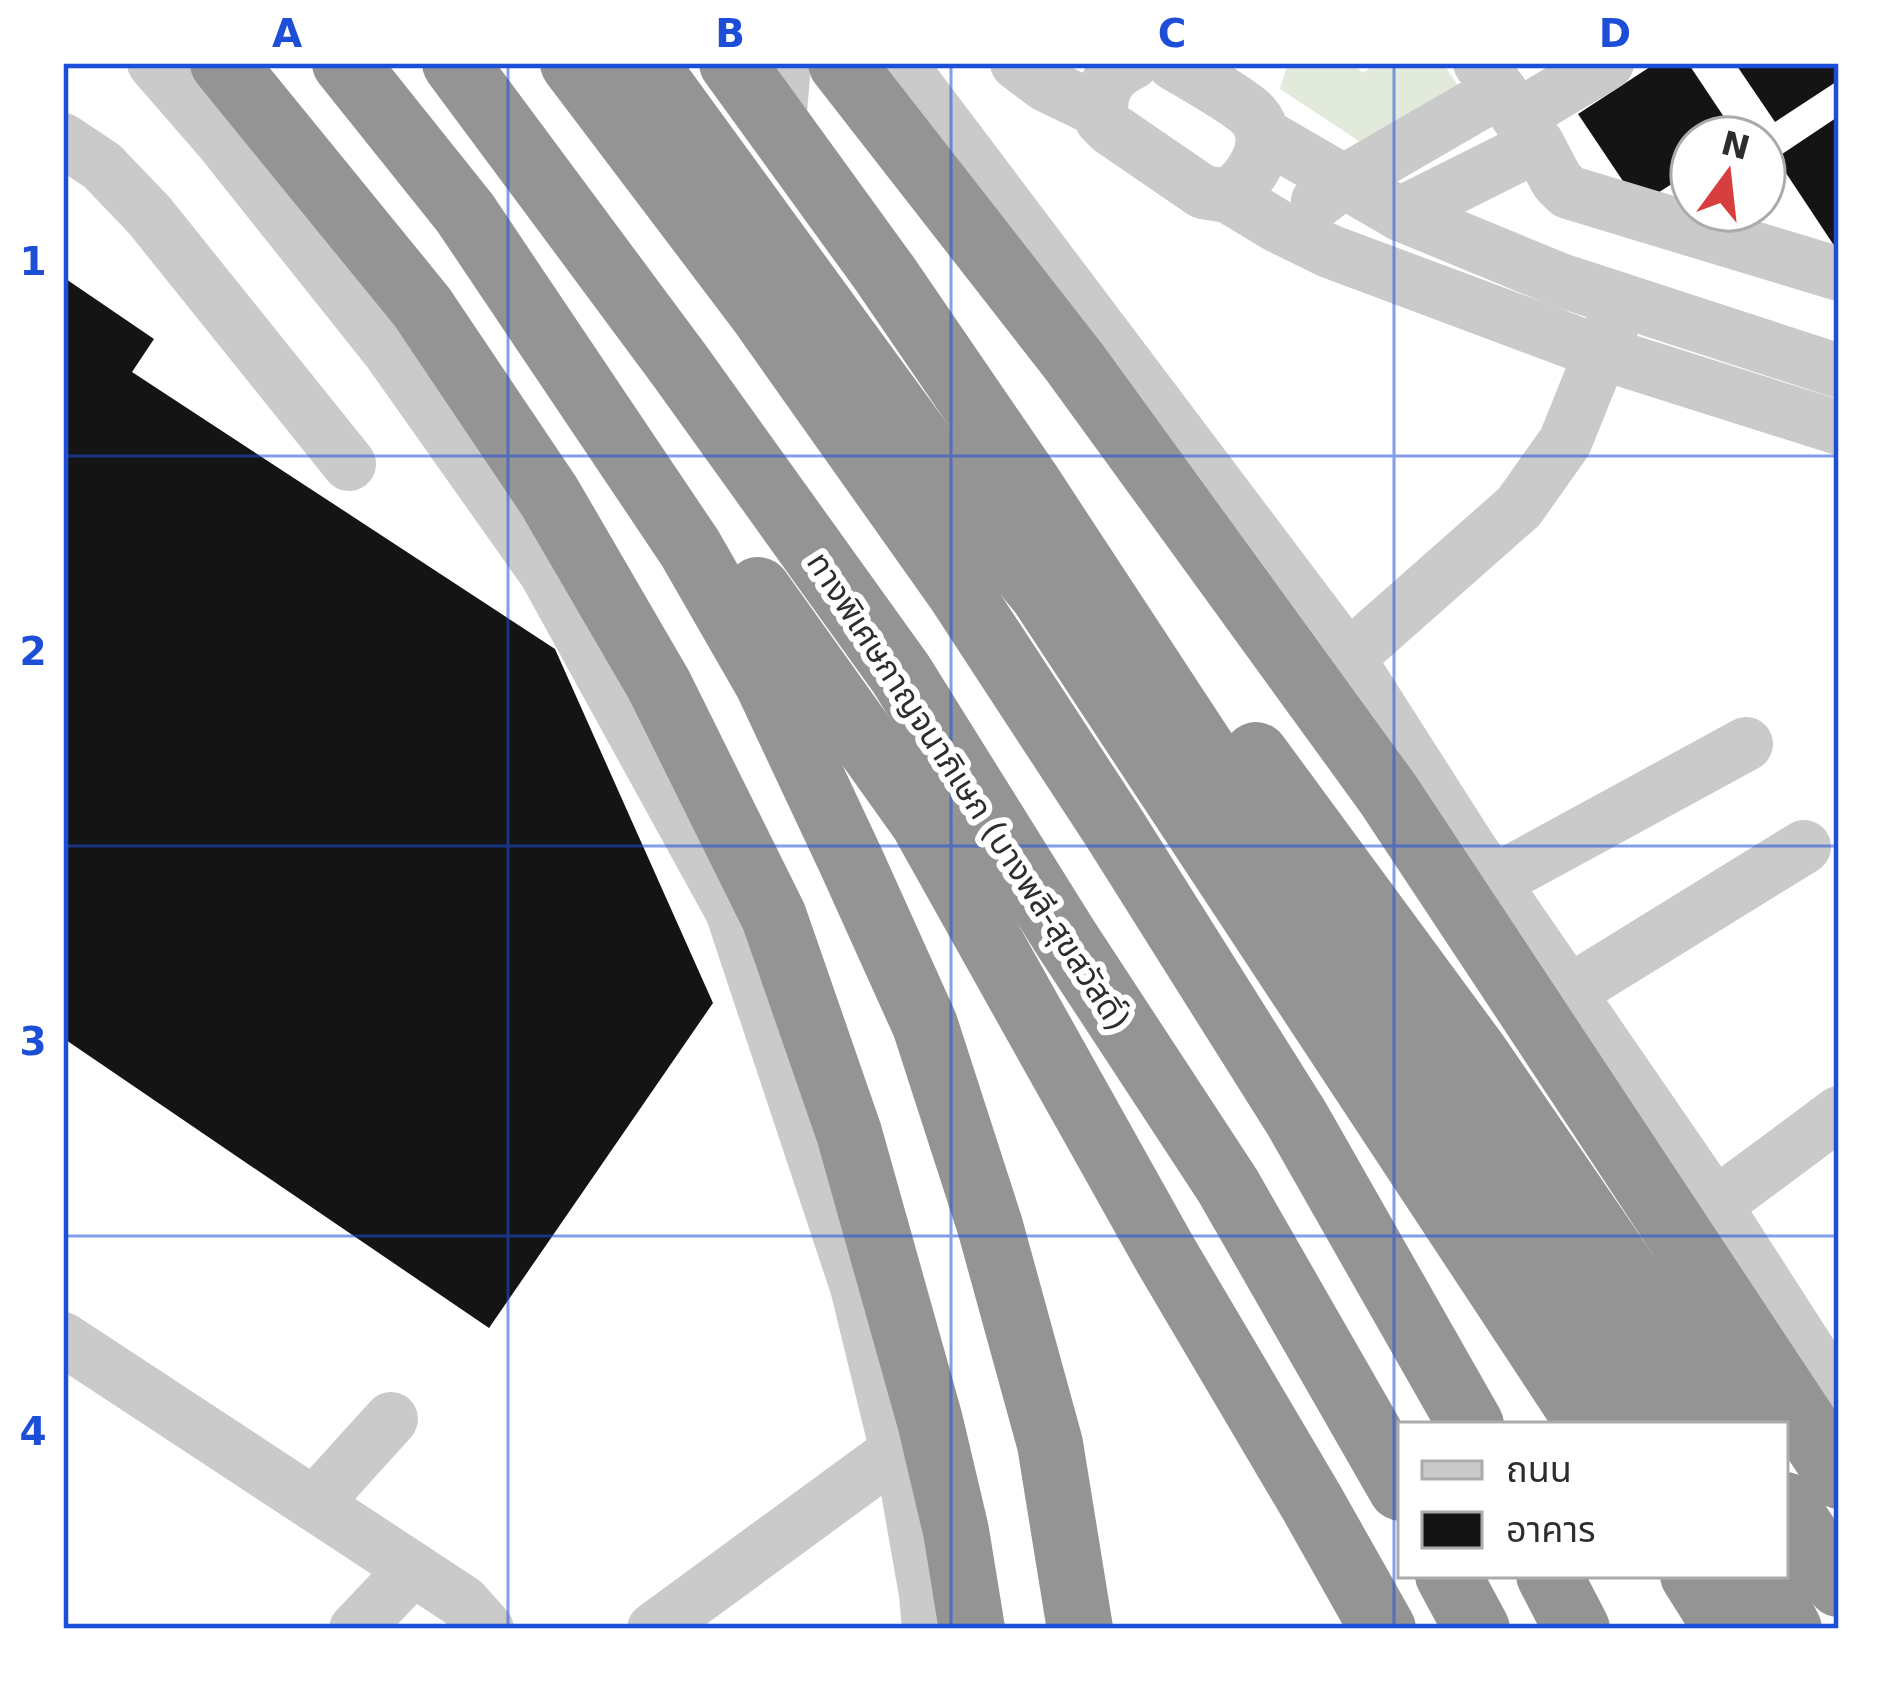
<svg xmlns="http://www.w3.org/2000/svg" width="1902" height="1692" font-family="'DejaVu Sans','Noto Sans Thai',sans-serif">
  <rect width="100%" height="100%" fill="#fff"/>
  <polygon fill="#e2eadc" points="1288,63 1351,63 1363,73 1377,63 1443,63 1465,96 1365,145 1280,89"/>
  <g fill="#141414">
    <polygon points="1656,63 1688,63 1738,138 1692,138 1692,171 1639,205 1578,114"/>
    <polygon points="1735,63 1839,63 1839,80 1775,122"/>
    <polygon points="1839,116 1839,253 1776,158"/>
    <polygon points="63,277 154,339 132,372 555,649 713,1003 489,1328 63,1038"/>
  </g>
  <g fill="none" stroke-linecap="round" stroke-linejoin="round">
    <g stroke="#cacaca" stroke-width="54">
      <polyline points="154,63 220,139 389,351 546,573 732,911 857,1287 897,1451 903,1463 926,1594 929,1629"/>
      <polyline points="899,63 1348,658 1470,849 1715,1205 1839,1398"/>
      <polyline points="1017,63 1046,85 1100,111"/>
      <path d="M 1132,63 C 1107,75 1098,92 1102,120 L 1111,129 L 1203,192 L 1228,196 C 1252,179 1277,141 1253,115 C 1241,102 1190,73 1173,63"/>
      <polyline points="1480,63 1538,145 1557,181 1568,192 1839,274"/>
      <polyline points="1518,116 1607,63"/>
      <polyline points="779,124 784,63"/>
      <polyline points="1264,135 1400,214 1560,280 1839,371"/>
      <polyline points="63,140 102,166 149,215 349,464"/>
      <polyline points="1228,196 1276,225 1329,251 1602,353 1839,428"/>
      <polyline points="1318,201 1343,182 1500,91"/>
      <polyline points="1400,214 1538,145"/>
      <polyline points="1348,658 1519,507 1565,442 1613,323"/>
      <polyline points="1493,882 1746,744"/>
      <polyline points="1569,992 1804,847"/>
      <polyline points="1715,1205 1839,1113"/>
      <polyline points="63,1339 463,1602 487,1629"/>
      <polyline points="314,1504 391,1419"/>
      <polyline points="356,1629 413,1569"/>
      <polyline points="654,1629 897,1451"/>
    </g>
    <g stroke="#949494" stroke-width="66">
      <polyline points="223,63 422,307 549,496 659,685 774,917 849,1133 930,1421 956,1531 972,1629"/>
      <polyline points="345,63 465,213 690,548 767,682 851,861 925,1025 990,1226 1050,1444 1080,1629"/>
      <polyline points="455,63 680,366 901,674 1065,937 1228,1186 1401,1488"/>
      <polyline points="573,63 760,310 959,591 1114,828 1297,1119 1471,1425"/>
      <polyline points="644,63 941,471 1042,593 1590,1425"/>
      <polyline points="732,63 885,274 1030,486 1430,1096 1656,1425"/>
      <polyline points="841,63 1075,363 1388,794 1839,1476"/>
      <polyline points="758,590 922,820 1165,1254 1312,1503 1383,1629"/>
      <polyline points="1256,755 1475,1053 1730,1425"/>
      <polyline points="1785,1505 1839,1584"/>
      <polyline points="1448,1575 1477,1629"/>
      <polyline points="1549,1575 1577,1629"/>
      <polyline points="1693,1575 1727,1629"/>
      <polyline points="1760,1575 1789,1629"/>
    </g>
  </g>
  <path fill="none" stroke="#1d4ed8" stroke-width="3" stroke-opacity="0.55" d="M 508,63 L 508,1629M 951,63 L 951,1629M 1394,63 L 1394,1629M 63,456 L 1839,456M 63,846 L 1839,846M 63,1236 L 1839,1236"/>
  <g text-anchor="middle" stroke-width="12" stroke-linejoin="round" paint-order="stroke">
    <g font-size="33" fill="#2d2d2d" stroke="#fff">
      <text transform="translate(969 791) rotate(57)" y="12">ทางพิเศษกาญจนาภิเษก (บางพลี-สุขสวัสดิ์)</text>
    </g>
  </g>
  <rect width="1902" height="1692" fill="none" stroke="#ffffff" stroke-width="132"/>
  <rect x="1398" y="1422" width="390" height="156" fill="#ffffff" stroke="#ababab" stroke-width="3"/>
  <rect x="1422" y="1461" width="60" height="18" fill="#cacaca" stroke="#ababab" stroke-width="3"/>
  <text x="1506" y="1482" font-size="36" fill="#2d2d2d">ถนน</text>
  <rect x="1422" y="1512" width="60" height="36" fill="#141414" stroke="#ababab" stroke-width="3"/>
  <text x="1506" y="1542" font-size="36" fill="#2d2d2d">อาคาร</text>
  <g transform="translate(1728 174) rotate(15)"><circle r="57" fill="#ffffff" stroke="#ababab" stroke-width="3"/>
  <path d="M0-9L21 45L0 30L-21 45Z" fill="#d63f3e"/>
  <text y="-18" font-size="33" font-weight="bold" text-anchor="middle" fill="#2d2d2d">N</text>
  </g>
  <rect x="66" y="66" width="1770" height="1560" fill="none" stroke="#1d4ed8" stroke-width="4.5"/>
  <g font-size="39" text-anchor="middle" font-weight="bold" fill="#1d4ed8">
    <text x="287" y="47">A</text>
    <text x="730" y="47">B</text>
    <text x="1172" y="47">C</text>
    <text x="1615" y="47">D</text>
    <text x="33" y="275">1</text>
    <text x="33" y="665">2</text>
    <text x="33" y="1055">3</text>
    <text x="33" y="1445">4</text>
  </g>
</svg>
